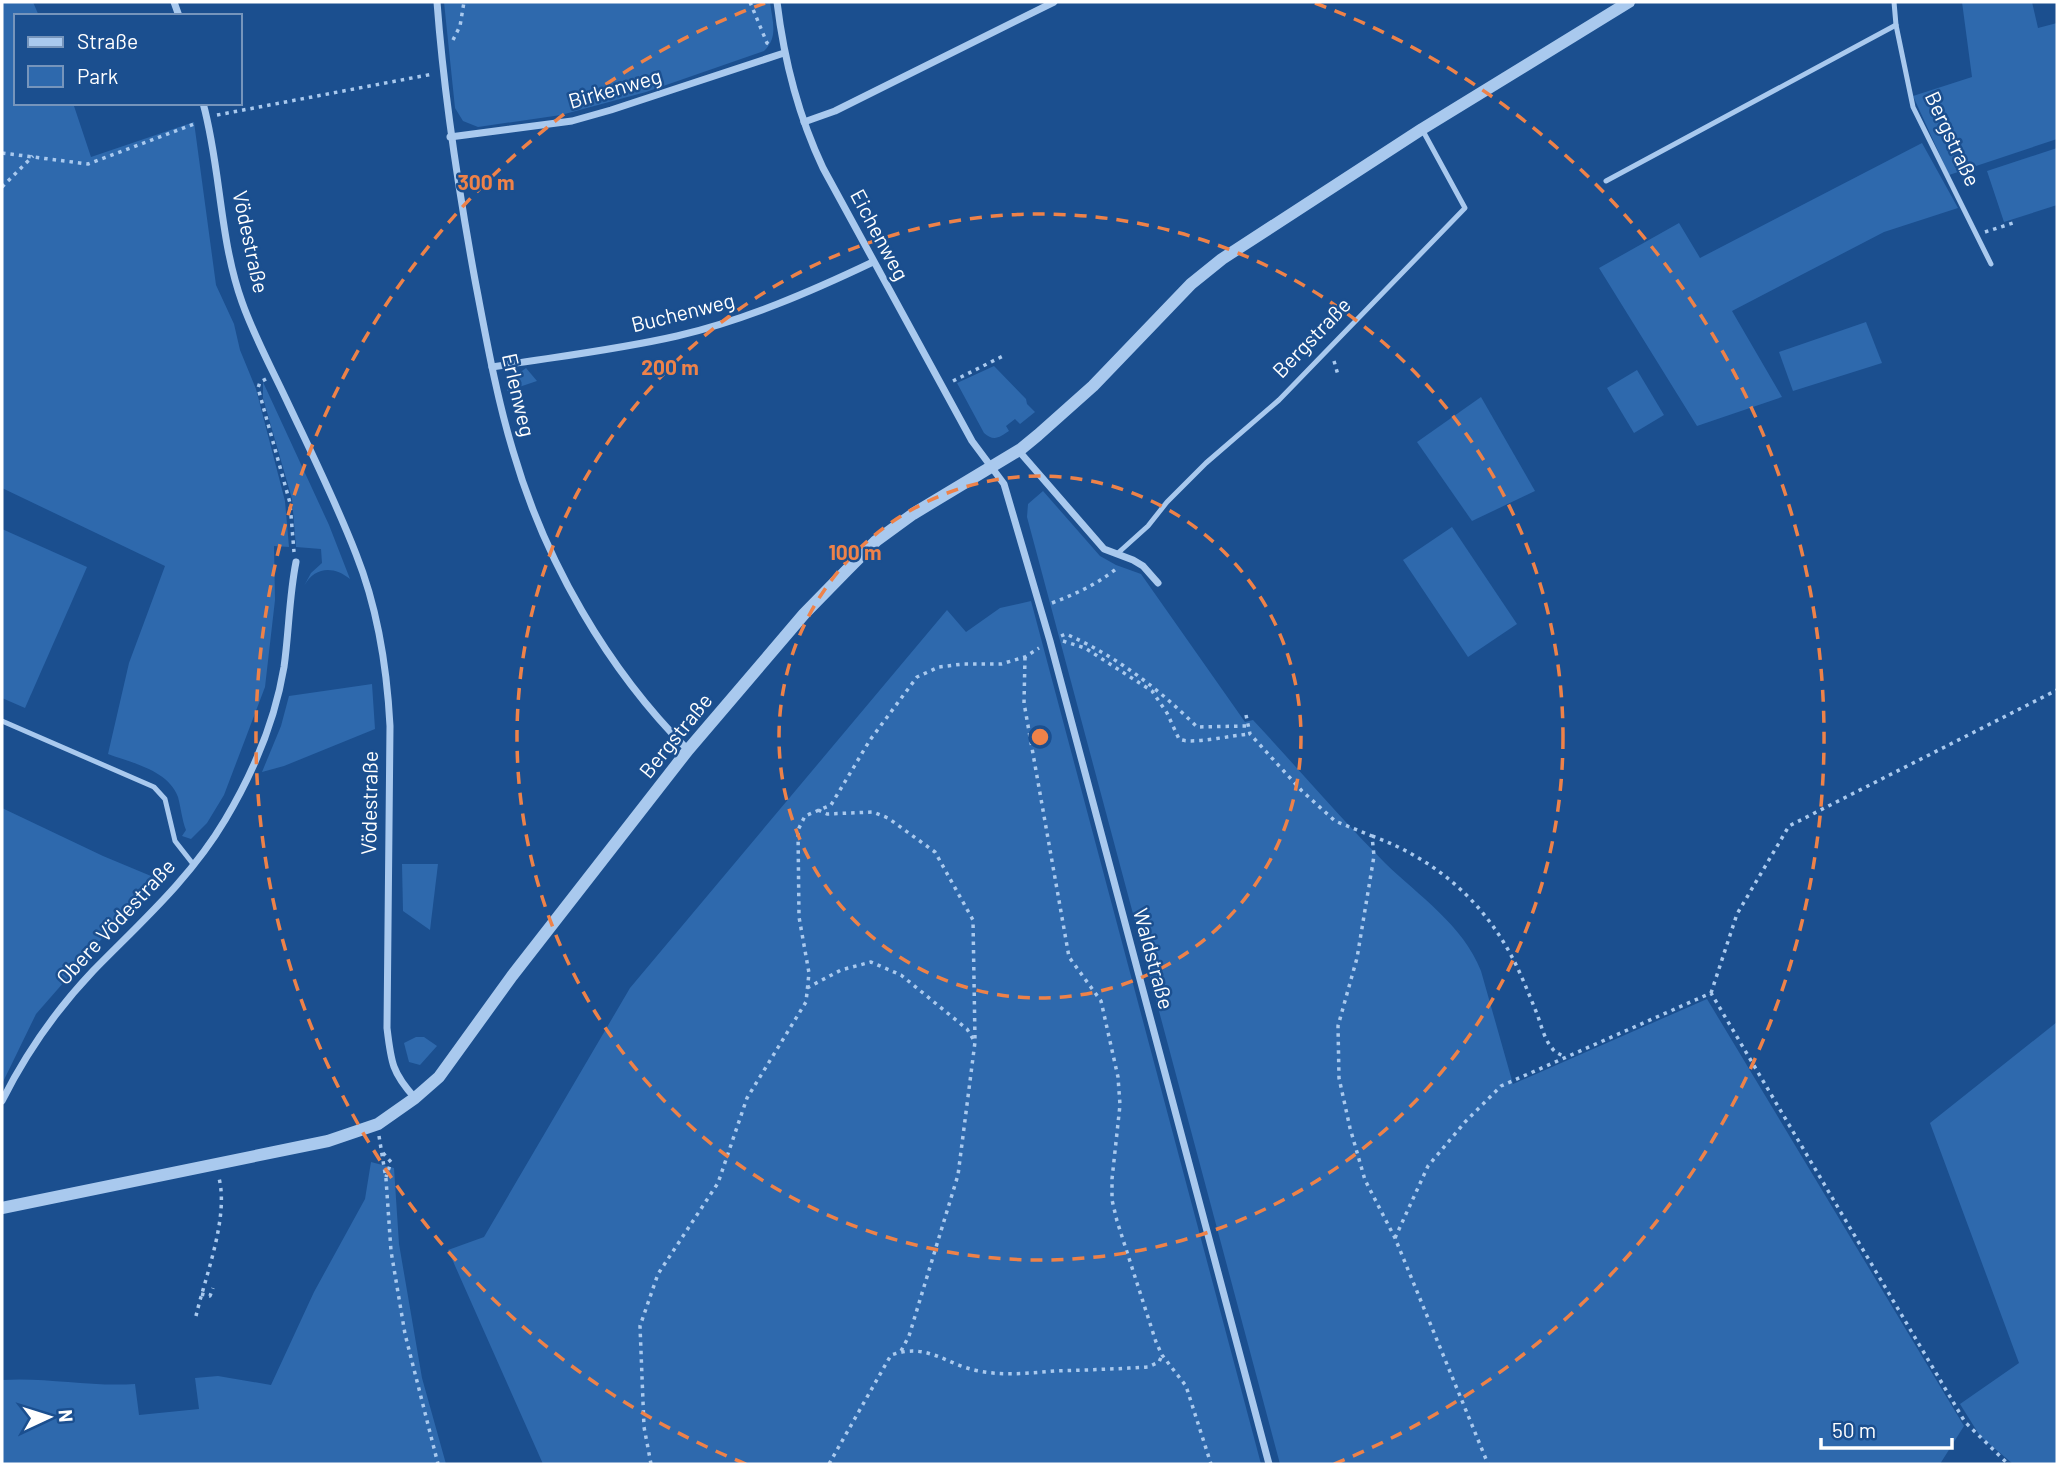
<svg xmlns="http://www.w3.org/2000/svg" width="2059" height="1466" font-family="Barlow,sans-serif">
  <rect width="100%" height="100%" fill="#1b4f8f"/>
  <g fill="#2e69ad">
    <path d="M 2,2 L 33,2 L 39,16 L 16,16 L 16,103 L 73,103 L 91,157 L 194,122 L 216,285 L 234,324 L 240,350 L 256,389 L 285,501 L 289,547 L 274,546 L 275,600 L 265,687 L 224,795 L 207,823 L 191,839 L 182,836 L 186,830 C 182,820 181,808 178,797 C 168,770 132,763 108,754 L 129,663 L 165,566 L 2,488 Z"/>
    <path d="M 444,2 L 770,2 C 772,20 779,37 764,51 L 646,92 L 561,115 L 478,127 L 463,121 L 455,108 Z"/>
    <polygon points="1962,2 2032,2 2038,28 2057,23 2057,139 1949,175 1913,96 1972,77"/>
    <polygon points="1922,143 1958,208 1884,232 1732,311 1782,397 1697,426 1599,268 1679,223 1700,258"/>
    <polygon points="2057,148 2057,205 2004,222 1987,171"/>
    <polygon points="1866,322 1882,363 1793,391 1779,352"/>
    <path d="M 994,366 L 1026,399 L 1027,404 L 1035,412 L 1020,424 L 1015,419 L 1006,426 L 1009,431 C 1000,437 994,442 984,433 L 957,383 Z"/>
    <polygon points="526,368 537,381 507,391 511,379"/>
    <polygon points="1637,370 1664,415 1634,433 1607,388"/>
    <path d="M 263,382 L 329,525 L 350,579 C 334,566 315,566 304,586 L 311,573 L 322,563 L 321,549 L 296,547 L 292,499 L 263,398 Z"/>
    <polygon points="1481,397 1535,491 1472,521 1417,442"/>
    <path d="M 1043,491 L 1100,556 L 1116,565 L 1141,574 L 1245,722 L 1253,720 C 1297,767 1339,817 1385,863 C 1419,896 1463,925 1481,971 L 1513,1084 L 1707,999 L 1964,1426 L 1940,1464 L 1280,1464 L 1027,517 L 1028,504 Z"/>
    <polygon points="1452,527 1517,624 1468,657 1403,560"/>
    <polygon points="2,529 87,567 25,708 2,698"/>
    <polygon points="1031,601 1261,1464 543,1464 448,1250 484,1237 630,988 947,610 966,632 1000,608"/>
    <polygon points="372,684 375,729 284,766 262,772 281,726 289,696"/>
    <polygon points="2,808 103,856 151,876 113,926 36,1014 2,1084"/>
    <polygon points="402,864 438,864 430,930 403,911"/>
    <polygon points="2057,1022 2057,1464 2013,1464 1980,1436 1960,1404 2019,1363 1930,1123"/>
    <polygon points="416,1037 424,1037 437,1046 420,1065 409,1062 404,1043"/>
    <path d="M 371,1162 L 394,1168 L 399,1244 L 422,1378 L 446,1464 L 2,1464 L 2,1380 C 46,1377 90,1387 135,1384 L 139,1415 L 199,1409 L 195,1378 L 218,1376 L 271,1385 L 314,1292 L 365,1199 Z"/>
  </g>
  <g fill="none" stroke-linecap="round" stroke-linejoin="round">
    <g stroke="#a9c9ee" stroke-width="3.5" stroke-dasharray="3.5 5" stroke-linecap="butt">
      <polyline points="750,2 767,43 770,45"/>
      <polyline points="453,40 460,26 464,2"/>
      <polyline points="217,115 433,74"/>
      <polyline points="2,153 88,164 197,123"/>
      <polyline points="2,187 33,156"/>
      <polyline points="1985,232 2013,223 2012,220"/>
      <polyline points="1334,361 1338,375"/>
      <polyline points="266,379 260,382 258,388 290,503 294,552"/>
      <polyline points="953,381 1005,355"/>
      <path d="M 1052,603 C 1075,594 1096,585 1116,569 L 1116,566"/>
      <path d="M 1061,636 L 1066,634 C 1116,656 1158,688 1197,727 L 1248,726"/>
      <path d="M 1063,641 L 1085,648 L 1152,691 L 1167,713 L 1179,739 C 1191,745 1233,735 1250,734"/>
      <polyline points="1025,657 1024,703 1069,957 1101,1001 1118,1077 1120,1105 1112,1179 1112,1200 1117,1221 1156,1342 1162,1355 1186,1386 1211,1464"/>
      <polyline points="1246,715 1250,734 1302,791 1335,821 1372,836 1374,856 1357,958 1338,1026 1339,1078 1350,1128 1365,1180 1395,1238 1488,1464"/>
      <polyline points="818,810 827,814 873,812 888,818 935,852 973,920 975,1040"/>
      <path d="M 1372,836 C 1438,860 1488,905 1518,969 C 1525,984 1531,999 1537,1014 C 1541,1024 1544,1039 1552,1048 C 1555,1053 1560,1054 1565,1057"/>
      <polyline points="807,988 841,970 871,962 901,975 967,1029 975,1042 958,1175 909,1336 901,1351"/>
      <polyline points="1711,993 1737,914 1789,826 2057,690"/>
      <polyline points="379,1136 386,1179 391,1251 405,1334 438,1464"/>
      <polyline points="383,1153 391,1162 386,1177"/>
      <polyline points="1395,1238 1428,1166 1465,1122 1501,1086 1711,993 1965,1422 2008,1464"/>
      <polyline points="201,1294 210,1296 213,1288"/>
      <path d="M 196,1316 C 205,1277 229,1218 219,1178"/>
      <polyline points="651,1464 644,1427 640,1326 658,1274 718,1183 747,1098 806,1002 809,973 799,917 798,830 805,816 831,805 870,740 917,677 939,667 963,664 1001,664 1025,657 1039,648"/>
      <path d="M 829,1464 L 891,1355 C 928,1342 946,1365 979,1371 C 1004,1376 1030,1373 1055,1371 C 1086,1370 1117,1369 1148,1367 L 1159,1362 L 1162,1355"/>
    </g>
    <g stroke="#a9c9ee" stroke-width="5">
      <polyline points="1894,2 1896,25 1913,107 1991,264"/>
      <polyline points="1606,181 1896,25"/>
      <polyline points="1118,553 1148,526 1167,502 1206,463 1279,400 1465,208 1423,131"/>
      <polyline points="2,721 154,787 165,799 175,841 193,864"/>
    </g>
    <g stroke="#a9c9ee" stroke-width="7">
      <polyline points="174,2 179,16"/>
      <path d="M 437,2 C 444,96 458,187 475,280 C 486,337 496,395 513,451 C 545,561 607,669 688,750"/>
      <path d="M 777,2 C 784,60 798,115 823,168 L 972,441 L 1004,484 L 1050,641 L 1269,1464"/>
      <path d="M 203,103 C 221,168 219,238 242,302 C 254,336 271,367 286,399 C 310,450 336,502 356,554 C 378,609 387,668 390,726 L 387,1028 C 391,1062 392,1073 415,1098"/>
      <polyline points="804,122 835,111 1054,2"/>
      <polyline points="450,137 572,121 611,110 784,53"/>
      <path d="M 492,367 C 554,357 616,350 677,336 C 745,320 810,292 873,262"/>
      <polyline points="1018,450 1104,549 1133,560 1143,566 1158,583"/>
      <path d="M 2,1101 C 26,1053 56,1010 93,971 C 140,923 190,879 225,820 C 253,773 275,721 284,667 C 289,632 289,597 296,562"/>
    </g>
    <polyline stroke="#a9c9ee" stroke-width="12" points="2,1208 328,1141 378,1124 415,1098 439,1077 512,976 688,750 804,614 848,569 876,541 913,514 1021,449 1038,435 1093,386 1191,284 1222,259 1422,129 1629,2"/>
  </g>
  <g fill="none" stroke="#ee8249" stroke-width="3.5" stroke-dasharray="12 9">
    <circle cx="1040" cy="737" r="261"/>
    <circle cx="1040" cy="737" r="523"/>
    <path d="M746 1464A784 784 0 0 1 765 3M1315 3A784 784 0 0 1 1334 1464"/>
  </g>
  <g text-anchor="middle" stroke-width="5" stroke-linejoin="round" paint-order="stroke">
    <g font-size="21" fill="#fff" stroke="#1b4f8f">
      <text transform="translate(615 89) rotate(-16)" y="7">Birkenweg</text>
      <text transform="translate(1952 139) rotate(65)" y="7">Bergstraße</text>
      <text transform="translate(879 235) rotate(62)" y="7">Eichenweg</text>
      <text transform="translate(250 242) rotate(78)" y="7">Vödestraße</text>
      <text transform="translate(683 313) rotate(-14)" y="7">Buchenweg</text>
      <text transform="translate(1312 338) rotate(-46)" y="7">Bergstraße</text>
      <text transform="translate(518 395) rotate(77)" y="7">Erlenweg</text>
      <text transform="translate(676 736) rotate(-51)" y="7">Bergstraße</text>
      <text transform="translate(370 803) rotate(-89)" y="7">Vödestraße</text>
      <text transform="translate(116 922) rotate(-47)" y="7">Obere Vödestraße</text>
      <text transform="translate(1153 959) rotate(75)" y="7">Waldstraße</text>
    </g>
  </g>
  <circle cx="1040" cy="737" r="10" fill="#ee8249" stroke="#1b4f8f" stroke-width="3.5"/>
  <g font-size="21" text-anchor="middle" font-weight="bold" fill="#ee8249" stroke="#1b4f8f" stroke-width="5" stroke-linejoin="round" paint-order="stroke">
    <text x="486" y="190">300 m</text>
    <text x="670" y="375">200 m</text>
    <text x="855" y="560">100 m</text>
  </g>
  <rect width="2059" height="1466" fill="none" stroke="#ffffff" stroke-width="7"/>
  <rect x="14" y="14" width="228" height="91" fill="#1b4f8f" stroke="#7695bc" stroke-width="2"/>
  <rect x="28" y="37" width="35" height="10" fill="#a9c9ee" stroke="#7695bc" stroke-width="2"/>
  <text x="77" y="49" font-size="21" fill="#ffffff">Straße</text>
  <rect x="28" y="66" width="35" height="21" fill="#2e69ad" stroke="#7695bc" stroke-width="2"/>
  <text x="77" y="84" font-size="21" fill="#ffffff">Park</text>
  <g transform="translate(49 1417) rotate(86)" stroke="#1b4f8f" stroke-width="5" paint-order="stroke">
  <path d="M0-5L12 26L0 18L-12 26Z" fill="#ffffff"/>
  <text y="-10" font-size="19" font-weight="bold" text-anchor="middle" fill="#ffffff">N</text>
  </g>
  <path d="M1821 1438v10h131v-10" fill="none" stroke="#ffffff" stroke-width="3.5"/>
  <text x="1832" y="1438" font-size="21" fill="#ffffff" stroke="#1b4f8f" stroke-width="5" paint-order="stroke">50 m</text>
</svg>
